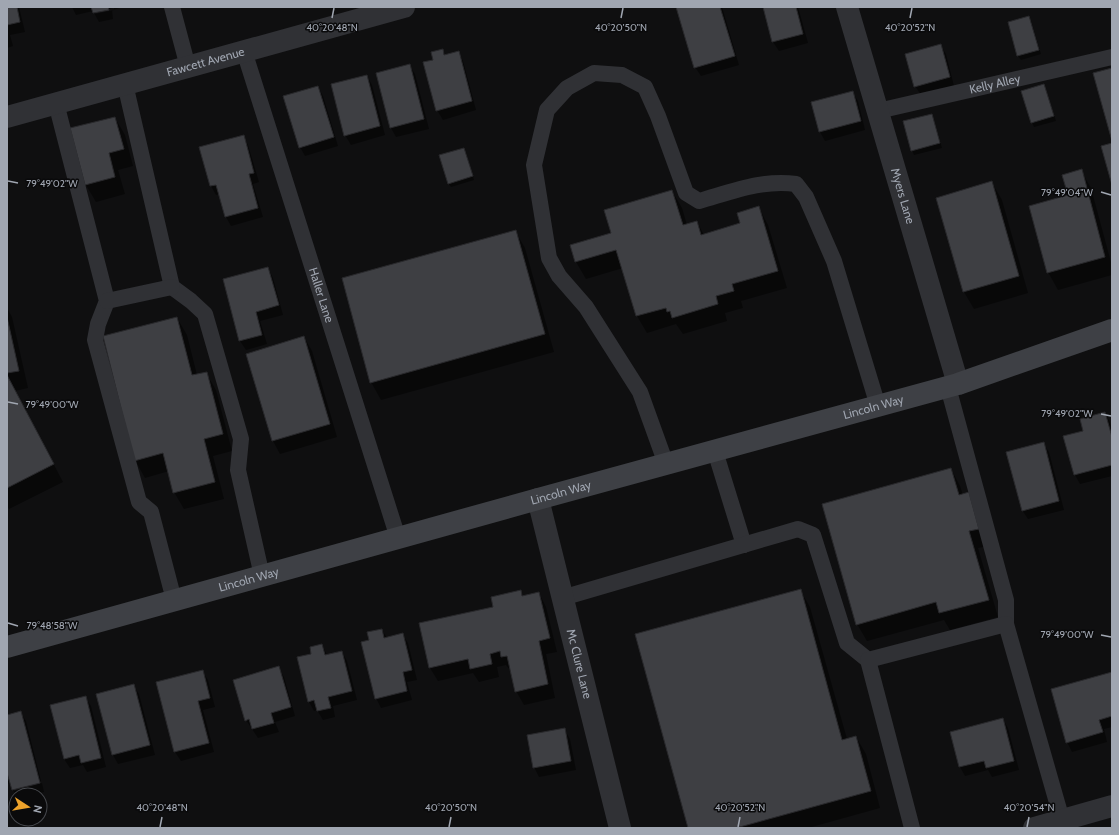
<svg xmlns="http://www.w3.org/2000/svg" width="1119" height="835" font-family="Cabin,sans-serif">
  <rect width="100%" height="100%" fill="#0f0f10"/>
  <g fill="#0007" fill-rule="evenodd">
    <polygon points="7,7 19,7 25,32 10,35 13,46 7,48"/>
    <path d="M 72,7 L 120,7 L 120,8 L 112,10 L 113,19 L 99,22 L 93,11 L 76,15 ZM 114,8 L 114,10 L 95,14 L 95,12 Z"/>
    <polygon points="677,7 722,7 739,65 701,76 695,67"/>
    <polygon points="764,7 798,7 808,43 779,51 773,42"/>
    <polygon points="1029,17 1031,21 1041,54 1021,60 1018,56 1009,23"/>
    <polygon points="940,45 946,54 954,86 921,95 915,86"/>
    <polygon points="442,50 445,55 458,52 463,61 476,110 443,120 437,110 435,60"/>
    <polygon points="409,65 415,74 429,129 396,137 391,128"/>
    <polygon points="367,76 372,85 385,135 351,145 345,135"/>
    <polygon points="1044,85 1056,121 1034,127 1032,122"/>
    <polygon points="318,87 323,96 338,146 305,156 300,147"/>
    <polygon points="852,92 858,101 865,130 825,141 820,132 812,103"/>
    <polygon points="932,115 934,120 942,148 914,155 912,150"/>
    <polygon points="115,118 125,135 133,166 118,170 125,194 96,202 86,185 71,129"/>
    <polygon points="243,136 248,145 259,182 253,184 263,217 231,226 226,217 219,194 216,195 211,186 201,148"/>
    <polygon points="466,153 474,180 451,187 448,183"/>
    <polygon points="1081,171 1091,188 1112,266 1112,275 1058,290 1048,272"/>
    <polygon points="992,183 1002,200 1028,293 974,309 964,292 937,198"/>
    <polygon points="672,191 682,208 687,225 697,222 704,235 741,224 759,208 768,225 787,288 741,301 743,308 725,313 727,321 683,334 676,324 647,333 637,316 623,268 586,279 576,262 571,246 612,234"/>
    <polygon points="515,231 525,248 554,352 381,400 371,382"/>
    <polygon points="268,268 273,278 283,315 260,321 267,344 246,350 240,341 224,280"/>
    <polygon points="7,308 12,317 28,388 15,391 63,482 9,509 7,506"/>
    <polygon points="177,318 187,335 197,375 206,373 216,390 232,451 213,456 224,499 184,509 174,492 169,471 145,478 135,460"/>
    <polygon points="304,337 312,351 337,437 280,454 273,441"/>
    <polygon points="1105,413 1110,422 1112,429 1112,476 1080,484 1075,475 1065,437 1084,432"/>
    <polygon points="1043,443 1049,452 1064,510 1028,519 1022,510"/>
    <polygon points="951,469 960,486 963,495 988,546 978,548 998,617 950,630 944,620 867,641 857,624"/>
    <polygon points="800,590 810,607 847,739 856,737 866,754 880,808 808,828 689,828"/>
    <polygon points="520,592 523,596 539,593 546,607 557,652 546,654 555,698 524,705 516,691 511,670 510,670 506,665 497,667 499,677 479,682 473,673 438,681 430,668 494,607"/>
    <polygon points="382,630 387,638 402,634 408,643 417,680 407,682 412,700 381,708 376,698 370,641"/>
    <polygon points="322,645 327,655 342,652 347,661 357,700 333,706 335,717 323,720 317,710 314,711 309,702 312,654"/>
    <polygon points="278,668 284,677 295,716 275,722 279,732 258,738 246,720"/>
    <polygon points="202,671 208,680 215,707 203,710 214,752 181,761 175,752"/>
    <polygon points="1112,673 1112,727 1104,729 1107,742 1072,752 1067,742"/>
    <polygon points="133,685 139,694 155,755 118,764 113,755 97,695"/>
    <polygon points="85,697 91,706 106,767 87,772 83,765 70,768 64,759"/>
    <polygon points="20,712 26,721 41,781 14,789 14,791 42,783 44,792 33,795 16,795 13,790 11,783 7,784 7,716"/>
    <polygon points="1003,719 1008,728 1019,770 992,777 988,770 965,776 960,767 951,732"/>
    <polygon points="564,729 570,739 576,770 539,777 534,767"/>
  </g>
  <g fill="#3e3f43" stroke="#29292c">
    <polygon points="7,7 17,7 20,22 7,25"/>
    <polygon points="91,7 108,7 109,10 93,13"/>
    <polygon points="676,7 720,7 735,56 694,68"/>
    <polygon points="763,7 796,7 803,34 772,42"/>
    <polygon points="1029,16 1039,50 1017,56 1008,22"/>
    <polygon points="941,44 950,77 914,87 905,54"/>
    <polygon points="443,49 444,55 459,51 472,101 436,111 423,62 433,60 431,52"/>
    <polygon points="410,64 424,119 390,128 376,73"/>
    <polygon points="1112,68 1112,141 1093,73"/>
    <polygon points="367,75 380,126 344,136 331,84"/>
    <polygon points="1044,84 1054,116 1031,123 1021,91"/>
    <polygon points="318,86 334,137 299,148 283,96"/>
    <polygon points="853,91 861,121 819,132 811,102"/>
    <polygon points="932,114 940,143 911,151 903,121"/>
    <polygon points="115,117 124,149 109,153 115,177 85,185 70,128"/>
    <polygon points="244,135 254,173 249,174 258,208 225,217 216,185 210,186 199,147"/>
    <polygon points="1112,143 1112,185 1101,146"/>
    <polygon points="464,148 473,176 448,184 439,155"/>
    <polygon points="1082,169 1105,257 1047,273 1029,206 1068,195 1062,175"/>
    <polygon points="992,181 1019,276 963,292 936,198"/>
    <polygon points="672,190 683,225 697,221 701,235 740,223 737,213 759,206 778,271 732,284 734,291 716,296 718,304 672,318 670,311 667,312 666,308 636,316 616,250 575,262 570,245 611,233 604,210"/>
    <polygon points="516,230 545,334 370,383 342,278"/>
    <polygon points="268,267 279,305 256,312 262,335 239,341 223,279"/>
    <polygon points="7,317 19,371 7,373"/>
    <polygon points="177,317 192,375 207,372 223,434 204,439 215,482 173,493 163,453 134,461 103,336"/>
    <polygon points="304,336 330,424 272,441 246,354"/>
    <polygon points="7,375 54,464 7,488"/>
    <polygon points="1105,412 1112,437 1112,465 1074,475 1063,436 1083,431 1080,419"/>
    <polygon points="1044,442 1059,501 1022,511 1006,452"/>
    <polygon points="951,468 959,495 969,492 979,529 969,531 989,600 939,613 936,602 856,625 822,504"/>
    <polygon points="801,589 842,740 856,736 871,791 736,828 688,828 635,634"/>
    <polygon points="521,590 522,596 539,592 550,638 539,641 548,684 515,692 507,656 501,657 500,651 490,654 492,664 470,669 468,659 429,668 419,623 493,607 491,597"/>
    <polygon points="382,629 384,638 403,633 412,670 403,672 407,691 375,699 361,642 369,640 367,632"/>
    <polygon points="322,644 325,655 342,651 352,691 328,697 331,708 317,711 314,700 308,702 297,657 311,654 310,647"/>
    <polygon points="279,666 291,707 271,713 274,723 252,729 249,719 245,721 233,680"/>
    <polygon points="203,670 210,698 198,701 209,743 174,752 156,682"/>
    <polygon points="1112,672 1112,716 1099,720 1103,732 1066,743 1051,689"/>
    <polygon points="134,684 150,745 112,755 96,694"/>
    <polygon points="86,696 101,758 81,763 79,755 64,759 50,705"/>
    <polygon points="21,711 40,783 12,790 7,773 7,715"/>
    <polygon points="1003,718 1014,761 986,768 984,761 959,767 950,732"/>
    <polygon points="565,728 571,761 533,768 527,735"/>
  </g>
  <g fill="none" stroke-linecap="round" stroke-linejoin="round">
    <g stroke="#303135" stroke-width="16">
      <polyline points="172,7 188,67"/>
      <path id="s1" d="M 244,51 L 398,538"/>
      <polyline points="125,84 172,287 191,301 205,314 241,439 238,470 262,576"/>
      <polyline points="56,103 107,301 98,324 95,340 139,502 151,512 174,600"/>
      <path id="s2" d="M 878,111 L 1112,57"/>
      <polyline points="107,301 172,287"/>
      <polyline points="948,387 1006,600 1006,624"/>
      <polyline points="715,451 744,545"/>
      <path d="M 666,464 L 640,392 L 586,307 L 559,276 L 549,258 L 534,165 L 547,110 L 567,88 L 594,73 L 622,75 L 645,87 L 658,116 L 686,193 L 699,201 C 731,192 763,179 796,184 L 806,197 L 834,261 L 878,406"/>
      <polyline points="562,598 798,529 813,535 847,643 868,660"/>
      <polyline points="912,828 868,660 1006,624 1062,820"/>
    </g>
    <g stroke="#303135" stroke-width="22">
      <path id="s3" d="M 847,7 L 958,384"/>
      <path id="s4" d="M 7,117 L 404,7"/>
      <path id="s5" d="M 538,499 L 620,828"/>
      <polyline points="1034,828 1112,806"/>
    </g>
    <path stroke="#3e4045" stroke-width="22" id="s6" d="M 7,647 L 538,499 L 958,384 L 1112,330"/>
  </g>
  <path fill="none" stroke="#a0a6b1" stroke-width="1.5" d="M 332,18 L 334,8M 621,18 L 623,8M 910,18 L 912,8M 8,181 L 18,183M 1101,192 L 1111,195M 8,402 L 18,404M 1101,414 L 1111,416M 8,623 L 18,626M 1101,635 L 1111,637M 160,827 L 162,817M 449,827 L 451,817M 738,827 L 740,817M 1027,827 L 1029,817"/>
  <g text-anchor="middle" stroke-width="3" stroke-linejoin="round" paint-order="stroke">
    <g font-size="12" fill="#a0a6b1" stroke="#0a0a0b">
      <text dy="4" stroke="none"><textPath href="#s4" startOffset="206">Fawcett Avenue</textPath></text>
      <text dy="4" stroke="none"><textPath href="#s2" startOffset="120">Kelly Alley</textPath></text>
      <text dy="4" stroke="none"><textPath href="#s3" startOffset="197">Myers Lane</textPath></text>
      <text dy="4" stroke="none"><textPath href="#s1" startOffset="256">Haller Lane</textPath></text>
      <text dy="4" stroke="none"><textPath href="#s6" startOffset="899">Lincoln Way</textPath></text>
      <text dy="4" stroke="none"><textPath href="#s6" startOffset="575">Lincoln Way</textPath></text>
      <text dy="4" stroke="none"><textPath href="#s6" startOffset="251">Lincoln Way</textPath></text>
      <text dy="4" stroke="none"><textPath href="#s5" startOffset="170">Mc Clure Lane</textPath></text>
    </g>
  </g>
  <g font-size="10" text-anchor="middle" fill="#a0a6b1" stroke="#0a0a0b" stroke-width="3" stroke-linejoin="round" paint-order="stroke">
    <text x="332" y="31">40°20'48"N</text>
    <text x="621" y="31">40°20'50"N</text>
    <text x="910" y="31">40°20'52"N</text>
    <text x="52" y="187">79°49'02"W</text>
    <text x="1067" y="196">79°49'04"W</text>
    <text x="52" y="408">79°49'00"W</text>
    <text x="1067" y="417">79°49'02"W</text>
    <text x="52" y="629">79°48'58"W</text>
    <text x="1067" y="638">79°49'00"W</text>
    <text x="162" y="811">40°20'48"N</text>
    <text x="451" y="811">40°20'50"N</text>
    <text x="740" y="811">40°20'52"N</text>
    <text x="1029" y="811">40°20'54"N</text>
  </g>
  <rect width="1119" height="835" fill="none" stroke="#a0a6b1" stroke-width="16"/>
  <g transform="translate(28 807) rotate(102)"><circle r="19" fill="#0a0a0b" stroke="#46484d"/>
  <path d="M0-3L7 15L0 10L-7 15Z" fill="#eda22b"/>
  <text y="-6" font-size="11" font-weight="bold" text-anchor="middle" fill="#a0a6b1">N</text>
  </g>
</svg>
